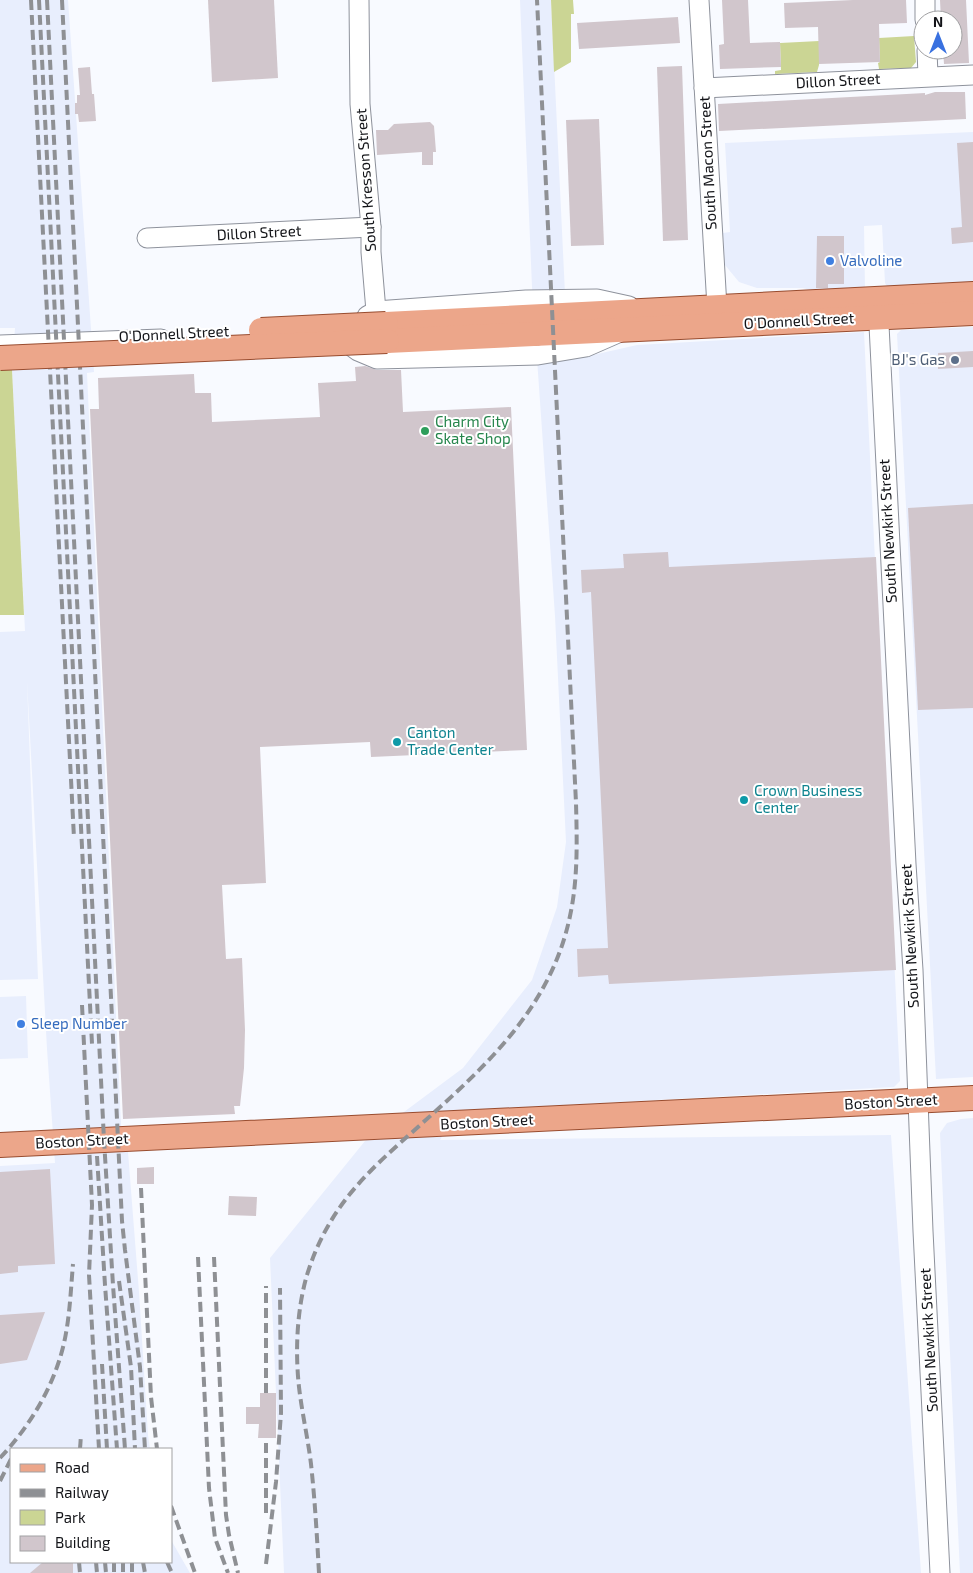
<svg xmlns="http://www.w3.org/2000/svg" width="973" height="1573" font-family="'Exo 2',sans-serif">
  <rect width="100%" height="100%" fill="#f8faff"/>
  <g fill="#e8eefd">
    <polygon points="0,0 68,0 94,372 87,373 121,1125 128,1152 139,1292 148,1435 150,1449 11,1449 11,1562 171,1562 171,1540 190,1573 0,1573 0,1166 55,1163 47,1049 27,681 38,979 0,980 0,632 25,631 12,370 15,328 0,328"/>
    <polygon points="520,0 551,0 568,357 593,355 637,345 864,332 900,1081 894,1087 456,1111 440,1140 891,1135 921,1573 284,1573 270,1258 365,1141 463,1068 532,980 557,907 566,842 555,616 532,287"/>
    <polygon points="973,132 973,286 888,288 885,283 882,225 864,226 865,290 821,293 803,288 757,288 739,282 725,265 723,233 730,232 725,143"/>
    <polygon points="973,327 973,1077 936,1079 897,334 901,330"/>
    <polygon points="26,996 28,1058 0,1059 0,997"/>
    <polygon points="973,1118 973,1573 960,1573 940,1133 947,1123 961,1119"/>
  </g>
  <g fill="#cbd594">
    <polygon points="551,0 573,0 574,14 571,14 571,62 554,72"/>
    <polygon points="914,36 916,62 911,68 879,69 878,63 880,62 879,38"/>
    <polygon points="819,41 819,65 817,72 775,74 775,71 781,70 780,43"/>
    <polygon points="0,370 12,370 24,615 0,615"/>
  </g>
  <g fill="#d1c6cc">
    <polygon points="208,0 274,0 278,78 212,82"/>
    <polygon points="722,0 748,0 750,43 780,42 781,67 720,69 719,45 724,44"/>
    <polygon points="853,0 906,0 907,23 879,24 880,62 819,64 818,27 785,28 784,3"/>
    <polygon points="940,0 966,0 969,63 944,64 943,50 953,50 953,20 941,20"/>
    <polygon points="678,17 680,43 579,49 577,23"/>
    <polygon points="682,66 688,240 663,241 657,67"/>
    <polygon points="90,67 92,94 94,94 96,121 79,122 78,114 75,114 75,103 77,103 77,95 80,95 78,68"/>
    <polygon points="935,92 965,92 966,119 719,131 718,104 925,93 925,95"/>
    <polygon points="599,119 604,245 571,246 566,120"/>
    <polygon points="430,122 434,126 436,152 433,152 433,165 422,165 422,152 377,155 376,130 388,130 394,124"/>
    <polygon points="973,142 973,242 952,244 951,228 962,227 957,143"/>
    <polygon points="817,236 844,236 844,284 828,284 828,288 816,288"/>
    <polygon points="973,351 973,367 938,369 938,353"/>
    <polygon points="365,366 377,370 401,370 403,412 511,407 527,750 371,757 370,742 260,747 266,883 222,885 226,959 242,958 245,1030 244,1068 240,1106 234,1106 235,1114 123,1119 90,409 99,409 98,378 194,374 195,393 211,393 212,422 320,417 318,383 356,381 355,367"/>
    <polygon points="973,504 973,708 918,710 908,508"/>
    <polygon points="668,552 669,567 876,557 896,970 609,984 608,975 578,977 577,949 608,948 591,592 582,593 581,570 624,568 623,554"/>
    <polygon points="154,1167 154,1184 137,1184 137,1168"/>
    <polygon points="50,1169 55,1264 18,1266 18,1272 0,1274 0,1172"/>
    <polygon points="229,1196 257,1197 256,1216 228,1215"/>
    <polygon points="45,1312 27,1360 0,1364 0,1315"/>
    <polygon points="260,1393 276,1393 276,1438 258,1438 259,1424 246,1424 246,1407 260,1407"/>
    <polygon points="43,1562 73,1562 73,1573 30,1573"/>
  </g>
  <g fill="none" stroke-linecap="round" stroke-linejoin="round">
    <defs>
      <g id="minor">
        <polyline points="359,0 360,104 371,227 371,252 376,311 376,338"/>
        <polyline points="699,0 717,307 716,321"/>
        <polyline points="925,0 925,20"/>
        <polyline points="927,50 928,76"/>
        <polyline points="704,88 973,75"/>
        <polyline points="147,238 371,227"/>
        <polyline points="878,305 906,864 913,970 923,1231 940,1573"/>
        <polyline points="367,316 376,311 526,300 597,299 629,306"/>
        <polyline points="343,340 358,351 377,359 538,355 586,347 618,333"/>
        <polyline points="0,345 161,339"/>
      </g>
      <g id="major">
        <polyline points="386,324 973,294"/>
        <polyline points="387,341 973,313"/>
        <polyline points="0,1145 973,1098"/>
      </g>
    </defs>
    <use href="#minor" stroke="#8e929c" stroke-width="21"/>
    <use href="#major" stroke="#984c2f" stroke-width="26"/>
    <use href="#minor" stroke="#fff" stroke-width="19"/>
    <use href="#major" stroke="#eca68a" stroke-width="24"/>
    <g stroke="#8e9094" stroke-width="4" stroke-dasharray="10 5" stroke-linecap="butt">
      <polyline points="31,0 74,838"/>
      <polyline points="39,0 92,1044"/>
      <polyline points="47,0 104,1140 113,1285 125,1449"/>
      <polyline points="62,0 122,1221 125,1250 140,1367 145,1449"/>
      <polyline points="82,1005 92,1205 89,1275 99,1449"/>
      <polyline points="97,1156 105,1285 117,1449"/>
      <polyline points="141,1188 151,1397 157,1449"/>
      <polyline points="198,1257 209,1488 215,1538 228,1573"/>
      <polyline points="214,1257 226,1515 229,1535 238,1573"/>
      <polyline points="119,1281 131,1367 135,1449"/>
      <polyline points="102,1364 107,1449"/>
      <polyline points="266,1393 266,1286"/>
      <polyline points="80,1449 81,1435"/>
      <path d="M 0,1458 C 32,1424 58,1380 66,1333 C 70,1311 71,1287 73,1264"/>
      <polyline points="0,1481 11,1459"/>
      <polyline points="171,1506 195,1573"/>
      <polyline points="266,1513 266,1438"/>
      <polyline points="79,1562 80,1573"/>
      <polyline points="96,1562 97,1573"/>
      <polyline points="105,1562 106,1573"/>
      <polyline points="114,1562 114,1573"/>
      <polyline points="123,1562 123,1573"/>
      <polyline points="132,1562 132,1573"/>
      <polyline points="143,1562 145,1573"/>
      <polyline points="167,1562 172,1573"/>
      <polyline points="266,1564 276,1482 281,1413 280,1288"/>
      <path d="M 319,1573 C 317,1537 315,1501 311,1464 C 308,1439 302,1413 299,1387 C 295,1351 297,1309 307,1275 C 328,1207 367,1172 418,1127 C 485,1067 551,1008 570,916 C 578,879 577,841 576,803 L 537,0"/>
    </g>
    <defs>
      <g id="major-bridge">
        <polyline points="261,330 386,324"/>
        <polyline points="0,358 387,341"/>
      </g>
    </defs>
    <use href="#major-bridge" stroke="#984c2f" stroke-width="26" stroke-linecap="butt"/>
    <use href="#major-bridge" stroke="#eca68a" stroke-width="24"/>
  </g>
  <g fill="#3f7fe0" stroke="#fff" stroke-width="2">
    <circle cx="830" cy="261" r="5"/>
    <circle cx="21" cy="1024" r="5"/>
  </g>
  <circle fill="#5c6f8a" stroke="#fff" stroke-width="2" cx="955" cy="360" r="5"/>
  <circle fill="#2e9e5b" stroke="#fff" stroke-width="2" cx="425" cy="431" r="5"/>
  <g fill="#0f9aa8" stroke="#fff" stroke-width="2">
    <circle cx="397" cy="742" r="5"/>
    <circle cx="744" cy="800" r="5"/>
  </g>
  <g text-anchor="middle" stroke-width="4" stroke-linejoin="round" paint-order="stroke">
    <g font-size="15" fill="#131418" stroke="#fff">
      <text transform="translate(838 81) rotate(-3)" y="5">Dillon Street</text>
      <text transform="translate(708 163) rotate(-93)" y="5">South Macon Street</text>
      <text transform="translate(366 180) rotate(-94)" y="5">South Kresson Street</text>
      <text transform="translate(259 233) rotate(-3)" y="5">Dillon Street</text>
      <text transform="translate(799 321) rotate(-3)" y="5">O'Donnell Street</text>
      <text transform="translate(174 334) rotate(-3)" y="5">O'Donnell Street</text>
      <text transform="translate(888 531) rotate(-93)" y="5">South Newkirk Street</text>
      <text transform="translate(910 936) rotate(-93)" y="5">South Newkirk Street</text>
      <text transform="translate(891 1102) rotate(-3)" y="5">Boston Street</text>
      <text transform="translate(487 1122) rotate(-3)" y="5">Boston Street</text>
      <text transform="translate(82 1141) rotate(-3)" y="5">Boston Street</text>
      <text transform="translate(929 1340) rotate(-93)" y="5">South Newkirk Street</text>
    </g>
    <g font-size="15" fill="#366cbe" stroke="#fff" text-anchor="start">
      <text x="840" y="266">Valvoline</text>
      <text x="31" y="1029">Sleep Number</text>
    </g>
    <g font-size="15" fill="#4e5e75" stroke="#fff" text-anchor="end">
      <text x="945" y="365">BJ's Gas</text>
    </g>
    <g font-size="15" fill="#27864d" stroke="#fff" text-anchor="start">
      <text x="435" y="427">Charm City<tspan x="435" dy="17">Skate Shop</tspan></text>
    </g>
    <g font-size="15" fill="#0d838f" stroke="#fff" text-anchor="start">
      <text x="407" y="738">Canton<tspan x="407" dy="17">Trade Center</tspan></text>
      <text x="754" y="796">Crown Business<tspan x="754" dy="17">Center</tspan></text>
    </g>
  </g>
  <rect x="10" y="1448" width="162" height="115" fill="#ffffff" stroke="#a1a1a3"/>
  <rect x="20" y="1464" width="25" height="8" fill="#eca68a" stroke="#a1a1a3"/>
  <text x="55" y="1473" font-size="15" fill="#131418">Road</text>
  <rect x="20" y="1489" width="25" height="8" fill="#8e9094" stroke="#a1a1a3"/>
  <text x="55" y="1498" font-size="15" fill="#131418">Railway</text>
  <rect x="20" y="1510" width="25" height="15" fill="#cbd594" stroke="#a1a1a3"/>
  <text x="55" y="1523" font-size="15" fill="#131418">Park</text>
  <rect x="20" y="1536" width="25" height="15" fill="#d1c6cc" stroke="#a1a1a3"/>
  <text x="55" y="1548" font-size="15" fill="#131418">Building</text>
  <g transform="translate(938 35)"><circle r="24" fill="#ffffff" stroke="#a1a1a3"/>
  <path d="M0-4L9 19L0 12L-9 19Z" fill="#3971e0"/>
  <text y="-8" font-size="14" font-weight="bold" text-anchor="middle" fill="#131418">N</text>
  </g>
</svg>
